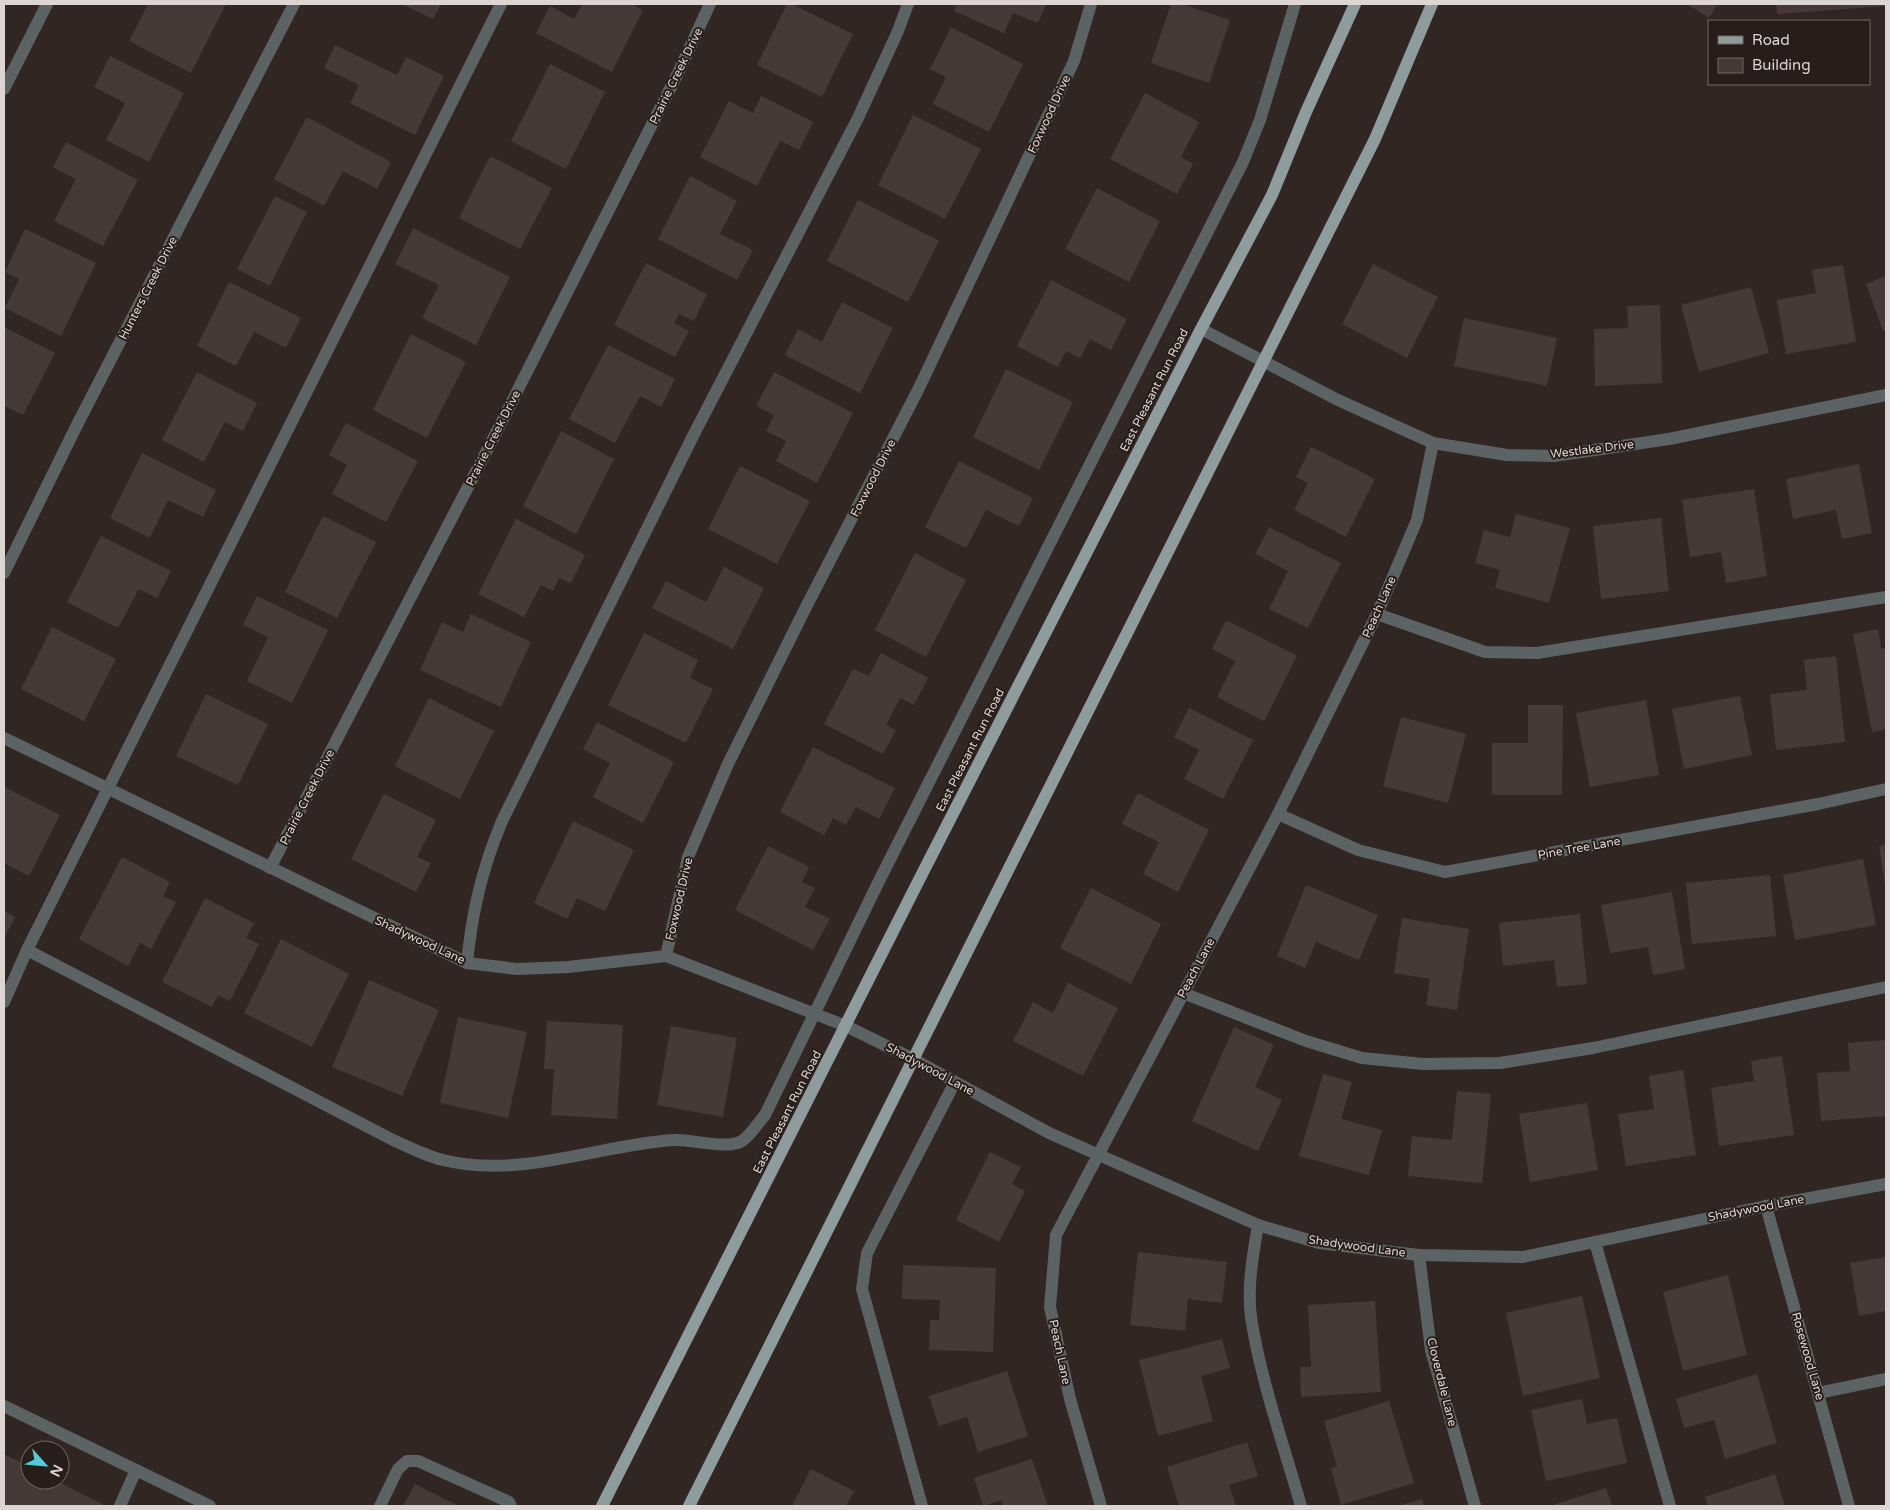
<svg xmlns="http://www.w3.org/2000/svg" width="1890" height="1510" font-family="'Varela Round',sans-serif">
  <rect width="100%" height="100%" fill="#322622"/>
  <g fill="#473a36">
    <polygon points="148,4 226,4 191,73 129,41"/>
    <polygon points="402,4 441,4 433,19"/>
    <polygon points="582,4 631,4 643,10 612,72 536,33 550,6 574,19"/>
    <polygon points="787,4 792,4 853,34 822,97 757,65"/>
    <polygon points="957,4 1046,4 1038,23 1013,13 1004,33 954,11"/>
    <polygon points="1171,4 1182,4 1230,20 1209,83 1151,63"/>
    <polygon points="1687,4 1717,4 1709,18"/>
    <polygon points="1776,4 1886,4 1886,6 1777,14"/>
    <polygon points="951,27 1023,64 989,132 933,104 946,77 930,69"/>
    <polygon points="335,45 397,75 406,57 444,76 415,135 350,103 359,85 324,68"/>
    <polygon points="110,56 184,93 149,162 106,140 125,103 94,87"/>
    <polygon points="550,64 605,92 566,169 511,141"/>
    <polygon points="1145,93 1199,122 1181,157 1193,164 1177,194 1110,159"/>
    <polygon points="761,96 813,122 799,150 780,141 757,186 700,157 729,101 753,113"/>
    <polygon points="913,115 981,149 945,219 878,185"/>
    <polygon points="307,117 391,162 377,189 343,171 324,206 274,179"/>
    <polygon points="66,142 138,180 103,246 54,221 76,179 53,167"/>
    <polygon points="490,156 552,188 520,249 459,218"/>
    <polygon points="690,176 737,201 720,234 753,250 737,280 658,239"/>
    <polygon points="1097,188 1160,221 1129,282 1065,249"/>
    <polygon points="275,196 307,212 270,286 237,269"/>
    <polygon points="858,200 939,241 908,302 827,261"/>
    <polygon points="413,228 510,277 476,345 422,318 439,285 395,264"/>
    <polygon points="25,229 96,263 61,336 5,308 19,279 5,272"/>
    <polygon points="646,263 707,294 694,321 679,314 674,323 689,331 675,357 614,325"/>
    <polygon points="1373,264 1438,297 1407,358 1342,324"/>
    <polygon points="1843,265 1856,342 1786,354 1777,300 1816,293 1812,270"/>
    <polygon points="1886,276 1886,330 1883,331 1866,284"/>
    <polygon points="1051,280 1127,319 1111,350 1090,339 1080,358 1066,351 1058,367 1017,346"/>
    <polygon points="229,282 301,318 286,348 254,332 236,366 197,346"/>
    <polygon points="1751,287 1769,353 1699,372 1681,305"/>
    <polygon points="842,302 893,328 860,393 785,355 798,329 822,342"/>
    <polygon points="1660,305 1662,383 1595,386 1594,329 1628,328 1627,306"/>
    <polygon points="1464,318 1557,338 1547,386 1454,366"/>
    <polygon points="4,327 55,353 23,415 4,406"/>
    <polygon points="411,334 466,362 427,438 373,410"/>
    <polygon points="608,345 675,379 661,407 640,396 615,443 569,419"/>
    <polygon points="1006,369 1073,402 1039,470 973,437"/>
    <polygon points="197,372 257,403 243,431 225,422 204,462 162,440"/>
    <polygon points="774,372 853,413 817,483 776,461 786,441 766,431 774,415 756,406"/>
    <polygon points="346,423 418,461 386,522 332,494 347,465 329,455"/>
    <polygon points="561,431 614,459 576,534 523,506"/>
    <polygon points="1311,447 1375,479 1346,537 1294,510 1308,483 1296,477"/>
    <polygon points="142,453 216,490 203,517 168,500 150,538 110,518"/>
    <polygon points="959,461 1033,498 1019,526 986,510 966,548 925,527"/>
    <polygon points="1859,464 1872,533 1842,539 1836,510 1793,519 1786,479"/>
    <polygon points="740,466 810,501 777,564 708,529"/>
    <polygon points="1754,489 1767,576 1726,583 1721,552 1690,557 1682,500"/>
    <polygon points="1516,514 1570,528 1549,603 1495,588 1500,570 1475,563 1484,530 1510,537"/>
    <polygon points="323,516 376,542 337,618 285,592"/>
    <polygon points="1661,518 1669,591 1601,599 1593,526"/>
    <polygon points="516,519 585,555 571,583 559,578 553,591 541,585 524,617 478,594"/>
    <polygon points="1269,527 1341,563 1308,628 1269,609 1288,571 1255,554"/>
    <polygon points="101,536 171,571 157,598 139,589 118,628 67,602"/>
    <polygon points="915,553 966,580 926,657 875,630"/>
    <polygon points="724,567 764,588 733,649 652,608 666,581 706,602"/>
    <polygon points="257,596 328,630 292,703 247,681 268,637 243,625"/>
    <polygon points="471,614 531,642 501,707 420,670 442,622 463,632"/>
    <polygon points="1226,620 1297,656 1264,721 1217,697 1235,661 1212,649"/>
    <polygon points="52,627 116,659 84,721 21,689"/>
    <polygon points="1878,629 1881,649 1886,648 1886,729 1872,732 1853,634"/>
    <polygon points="644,633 698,660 690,678 713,689 686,743 608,705"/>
    <polygon points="881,653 928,678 914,705 900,698 886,725 896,730 883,754 824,724 853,669 869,676"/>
    <polygon points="1836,656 1845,742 1776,750 1770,694 1807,690 1804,660"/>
    <polygon points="206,694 268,724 238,785 176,756"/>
    <polygon points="1740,696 1752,755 1684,769 1672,709"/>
    <polygon points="429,698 494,731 460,799 395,766"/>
    <polygon points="1646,700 1659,775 1590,787 1576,713"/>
    <polygon points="1528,705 1563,705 1562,795 1492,795 1492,743 1528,743"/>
    <polygon points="1189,708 1253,740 1223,799 1184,779 1199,750 1174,737"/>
    <polygon points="1401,717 1466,734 1448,803 1383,786"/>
    <polygon points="597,722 674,762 643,823 593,797 610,763 583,749"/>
    <polygon points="813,747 895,788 879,819 856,807 846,825 833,818 824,835 780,812"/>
    <polygon points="4,787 60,815 29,876 4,863"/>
    <polygon points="1138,793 1209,830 1178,892 1143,874 1159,842 1122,824"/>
    <polygon points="384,794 436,820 417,857 431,863 416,892 351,859"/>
    <polygon points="573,821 634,850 605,911 577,898 567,919 534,903"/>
    <polygon points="1886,844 1886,884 1885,884 1879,846"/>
    <polygon points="768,846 809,867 802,882 815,888 805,907 830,919 813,950 735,910"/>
    <polygon points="122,857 170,882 163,896 176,902 151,949 140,943 128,966 79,939"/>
    <polygon points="1863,859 1876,925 1795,940 1783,875"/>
    <polygon points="1770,875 1776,936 1692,944 1686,883"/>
    <polygon points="1306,885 1378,915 1359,960 1316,942 1305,968 1277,956"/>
    <polygon points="1091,888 1161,924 1131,984 1060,948"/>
    <polygon points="1672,892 1685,969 1653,975 1648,947 1610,953 1601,905"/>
    <polygon points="205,898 254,923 246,938 259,944 230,1001 218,995 212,1007 162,982"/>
    <polygon points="4,911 15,917 4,939"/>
    <polygon points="1580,914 1587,984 1557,987 1554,960 1503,966 1499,923"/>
    <polygon points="1402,918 1469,929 1457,1010 1426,1005 1430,979 1394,973"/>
    <polygon points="281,939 349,974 312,1047 244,1013"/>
    <polygon points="369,980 439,1010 402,1096 332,1067"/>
    <polygon points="1068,983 1118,1008 1083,1076 1013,1041 1033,1002 1053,1013"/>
    <polygon points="458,1017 527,1032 508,1118 440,1103"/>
    <polygon points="547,1021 623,1025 617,1119 551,1115 554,1069 544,1069"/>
    <polygon points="671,1026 737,1038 723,1117 657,1105"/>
    <polygon points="1234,1027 1274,1045 1255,1087 1282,1100 1258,1151 1192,1121"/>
    <polygon points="1885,1040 1886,1116 1821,1121 1817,1073 1850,1071 1848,1043"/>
    <polygon points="1782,1056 1794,1135 1719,1146 1711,1088 1754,1081 1751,1061"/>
    <polygon points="1683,1070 1696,1155 1626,1166 1618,1114 1654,1109 1649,1076"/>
    <polygon points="1323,1074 1352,1082 1341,1119 1382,1130 1369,1175 1299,1156"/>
    <polygon points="1457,1091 1491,1094 1482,1183 1408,1176 1412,1136 1452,1140"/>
    <polygon points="1587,1103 1598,1170 1530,1182 1519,1114"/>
    <polygon points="990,1152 1021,1167 1012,1184 1025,1191 999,1242 956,1220"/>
    <polygon points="1138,1252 1227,1262 1222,1303 1188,1299 1185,1331 1130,1325"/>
    <polygon points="1886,1257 1886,1311 1859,1316 1850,1263"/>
    <polygon points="903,1265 996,1268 993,1352 929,1350 930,1320 939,1320 940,1300 902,1299"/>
    <polygon points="1728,1275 1747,1355 1683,1371 1663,1292"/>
    <polygon points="1582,1296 1600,1378 1523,1396 1506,1313"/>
    <polygon points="1375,1301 1381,1392 1301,1397 1300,1367 1311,1367 1308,1305"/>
    <polygon points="1222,1339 1230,1368 1201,1376 1213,1421 1158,1436 1139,1360"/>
    <polygon points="1007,1371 1028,1436 978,1452 967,1417 939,1426 929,1396"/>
    <polygon points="1757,1374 1777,1443 1725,1459 1714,1420 1684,1428 1676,1399"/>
    <polygon points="1582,1399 1587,1424 1617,1418 1627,1463 1546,1481 1531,1410"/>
    <polygon points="1389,1401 1414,1483 1341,1505 1331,1468 1337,1467 1324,1421"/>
    <polygon points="1247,1442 1258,1476 1229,1485 1236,1506 1179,1506 1167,1467"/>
    <polygon points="4,1454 30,1467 30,1480 55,1480 104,1505 103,1506 4,1506"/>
    <polygon points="1032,1459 1048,1506 1004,1506 1001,1500 983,1506 974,1478"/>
    <polygon points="811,1469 854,1491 846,1506 792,1506"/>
    <polygon points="1775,1474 1785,1506 1708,1506 1705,1497"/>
    <polygon points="415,1484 459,1506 403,1506"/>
    <polygon points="1606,1488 1612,1506 1553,1506 1553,1505"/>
    <polygon points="1422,1499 1424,1506 1398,1506"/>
  </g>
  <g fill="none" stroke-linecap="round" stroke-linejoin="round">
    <g stroke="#5c6364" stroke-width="12">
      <polyline points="4,89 47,4"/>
      <polyline points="1201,329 1338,400 1433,443 1507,455 1554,456 1669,439 1886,395"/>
      <polyline points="4,573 77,425 294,4"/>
      <polyline points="1377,614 1485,652 1537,653 1886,597"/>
      <polyline points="4,738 467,963 517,969 568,967 666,956 846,1026 913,1059 1049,1133 1258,1225 1319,1243 1419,1255 1523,1257 1766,1206 1886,1184"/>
      <polyline points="1278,814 1358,850 1445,872 1818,804 1886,789"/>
      <polyline points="270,868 496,433 677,75 710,4"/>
      <path d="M 27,950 L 393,1140 C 409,1147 426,1156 443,1160 C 521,1179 597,1145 674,1140 C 692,1139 727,1150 742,1141 C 751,1135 758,1123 765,1115 L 880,879 L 1243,162 L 1260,120 L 1295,4"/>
      <polyline points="666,956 688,857 728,764 806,607 919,388 1074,61 1091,4"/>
      <path d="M 467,963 C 472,912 482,869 502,821 L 694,434 L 858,118 L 898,31 L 908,4"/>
      <polyline points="1183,993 1306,1041 1362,1058 1423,1064 1500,1063 1593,1048 1886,987"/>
      <polyline points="4,1002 27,950 501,4"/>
      <polyline points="1766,1206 1849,1506"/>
      <path d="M 1258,1225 C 1253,1255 1247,1286 1251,1317 C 1260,1378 1284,1446 1301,1506"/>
      <polyline points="1595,1242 1670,1506"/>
      <polyline points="1419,1255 1431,1350 1475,1506"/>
      <polyline points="1818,1393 1886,1379"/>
      <polyline points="4,1406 210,1506"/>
      <polyline points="120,1506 136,1470"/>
      <polyline points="380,1506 398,1469 407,1461 418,1461 509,1502 511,1506"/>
      <polyline points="922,1506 862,1289 867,1253 955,1082"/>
      <polyline points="1101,1506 1070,1399 1050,1307 1056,1235 1278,814 1377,614 1417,520 1433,443"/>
    </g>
    <g stroke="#8e9c9e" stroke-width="12">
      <polyline points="602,1506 920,878 1201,329 1272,195 1306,112 1355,4"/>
      <polyline points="689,1506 1375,139 1432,4"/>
    </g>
  </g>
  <g text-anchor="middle" stroke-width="4" stroke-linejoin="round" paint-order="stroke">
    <g font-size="12" fill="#ddd5d2" stroke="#281d18">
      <text transform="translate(676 76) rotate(-64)" y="4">Prairie Creek Drive</text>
      <text transform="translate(1049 114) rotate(-65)" y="4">Foxwood Drive</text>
      <text transform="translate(148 288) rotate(-63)" y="4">Hunters Creek Drive</text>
      <text transform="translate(1154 390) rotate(-63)" y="4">East Pleasant Run Road</text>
      <text transform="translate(493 438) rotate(-63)" y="4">Prairie Creek Drive</text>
      <text transform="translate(1592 449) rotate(-7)" y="4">Westlake Drive</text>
      <text transform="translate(873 478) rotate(-63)" y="4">Foxwood Drive</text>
      <text transform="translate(1379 607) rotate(-66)" y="4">Peach Lane</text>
      <text transform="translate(970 750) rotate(-63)" y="4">East Pleasant Run Road</text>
      <text transform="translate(307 797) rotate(-63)" y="4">Prairie Creek Drive</text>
      <text transform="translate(1579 848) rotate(-10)" y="4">Pine Tree Lane</text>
      <text transform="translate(679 899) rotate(-77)" y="4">Foxwood Drive</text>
      <text transform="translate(420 940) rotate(25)" y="4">Shadywood Lane</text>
      <text transform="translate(1196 968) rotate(-62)" y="4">Peach Lane</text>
      <text transform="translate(930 1069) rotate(28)" y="4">Shadywood Lane</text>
      <text transform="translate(787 1112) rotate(-63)" y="4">East Pleasant Run Road</text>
      <text transform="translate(1756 1208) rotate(-11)" y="4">Shadywood Lane</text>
      <text transform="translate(1357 1246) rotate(8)" y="4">Shadywood Lane</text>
      <text transform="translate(1060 1352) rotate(78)" y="4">Peach Lane</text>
      <text transform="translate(1808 1356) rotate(74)" y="4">Rosewood Lane</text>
      <text transform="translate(1442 1382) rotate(76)" y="4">Cloverdale Lane</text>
    </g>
  </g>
  <rect width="1890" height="1510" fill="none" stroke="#ddd5d2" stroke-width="10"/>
  <rect x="1708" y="20" width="162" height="65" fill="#281d18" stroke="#706762"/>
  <rect x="1718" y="36" width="25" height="8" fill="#8e9c9e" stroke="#706762"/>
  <text x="1752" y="45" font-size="15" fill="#ddd5d2">Road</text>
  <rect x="1718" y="58" width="25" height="15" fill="#473a36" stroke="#706762"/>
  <text x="1752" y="70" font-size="15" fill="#ddd5d2">Building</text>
  <g transform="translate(45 1465) rotate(117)"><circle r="24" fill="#281d18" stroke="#706762"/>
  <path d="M0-4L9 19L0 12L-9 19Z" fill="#52cbd9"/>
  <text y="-8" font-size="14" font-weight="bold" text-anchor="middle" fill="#ddd5d2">N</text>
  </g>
</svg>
